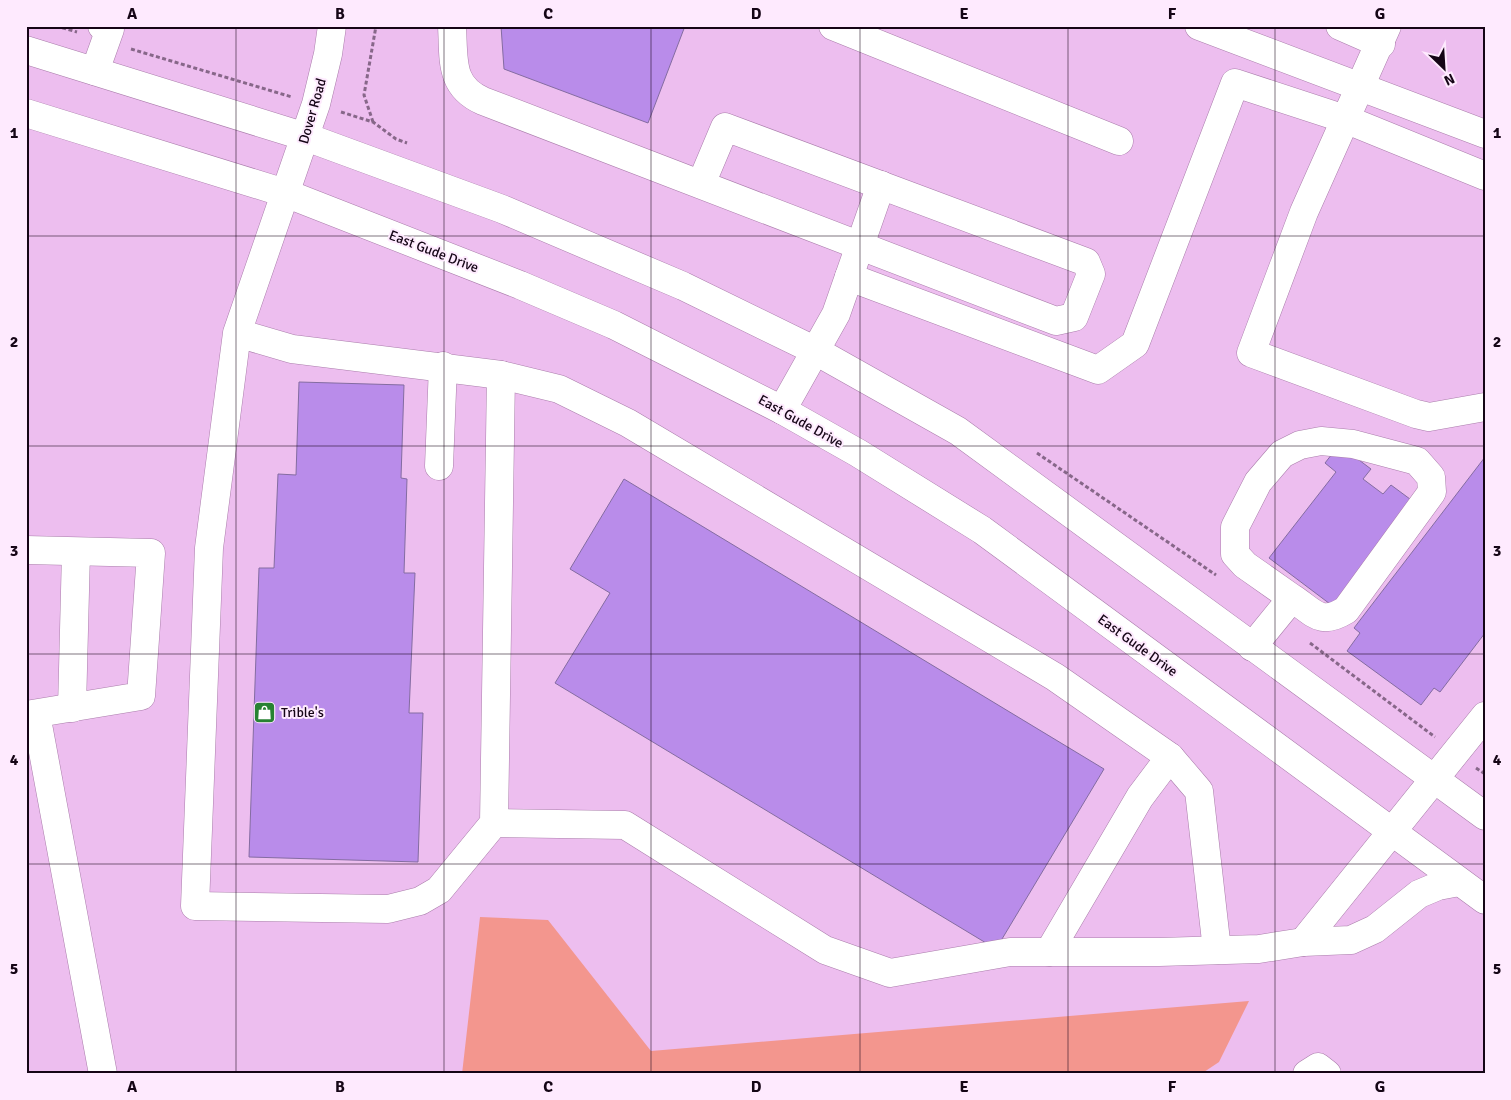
<svg xmlns="http://www.w3.org/2000/svg" width="1511" height="1100" font-family="Signika,sans-serif">
  <rect width="100%" height="100%" fill="#edbeef"/>
  <polygon fill="#f3968e" points="480,917 548,920 651,1051 1249,1001 1219,1062 1201,1074 462,1074"/>
  <g fill="#b98cea" stroke="#846ca1">
    <polygon points="501,26 685,26 648,123 504,69"/>
    <polygon points="299,382 404,385 401,478 407,479 404,573 415,573 409,713 423,713 418,862 249,857 259,568 274,568 278,474 296,475"/>
    <polygon points="1339,445 1371,469 1363,479 1383,494 1391,485 1414,502 1334,607 1269,558 1336,472 1325,463"/>
    <polygon points="1485,457 1485,633 1440,692 1434,688 1421,705 1347,651 1360,633 1354,628"/>
    <polygon points="624,479 1104,769 996,949 555,683 610,593 570,569"/>
  </g>
  <g fill="none" stroke-linecap="round" stroke-linejoin="round">
    <defs>
      <g id="minor">
        <path d="M 452,26 C 454,59 449,86 483,101 L 1056,321 L 1074,317 L 1091,274 L 1086,262 L 725,127 L 701,184"/>
        <polyline points="833,26 1119,141"/>
        <polyline points="1199,26 1485,134"/>
        <polyline points="1340,26 1381,44"/>
        <polyline points="1387,26 1304,212 1251,353 1416,414 1429,417 1485,407"/>
        <polyline points="95,71 110,29 102,26"/>
        <polyline points="849,277 1098,370 1135,344 1235,83 1345,119 1485,176"/>
        <polyline points="237,333 292,349 501,375 494,823 439,890 420,901 388,909 195,906 209,548 237,333 316,104 328,54 332,26"/>
        <polyline points="501,375 559,389 628,423 1055,677 1170,757 1199,791 1217,950"/>
        <polyline points="782,410 836,314 881,185"/>
        <polyline points="439,466 443,366"/>
        <polyline points="26,550 151,553 141,696 26,715"/>
        <path d="M 1252,647 L 1292,598 C 1315,613 1320,626 1346,610 L 1432,492 L 1431,477 L 1417,461 L 1353,444 L 1321,441 L 1300,445 L 1282,454 L 1258,482 L 1235,527 L 1235,554 L 1245,565 L 1292,598"/>
        <polyline points="72,708 76,552"/>
        <polyline points="36,714 103,1074"/>
        <polyline points="494,823 625,825 825,950 890,973 1010,952 1159,952 1259,949 1303,942 1351,940 1375,929 1419,894 1438,886 1459,882"/>
        <polyline points="1303,942 1485,716"/>
        <polyline points="1049,952 1140,797 1170,757"/>
        <polyline points="1307,1074 1318,1067 1327,1074"/>
      </g>
      <g id="major">
        <polyline points="26,50 306,137 502,209 683,286 814,350 958,431 1485,816"/>
        <polyline points="26,113 285,193 520,285 614,325 782,410 858,453 982,530 1485,900"/>
      </g>
    </defs>
    <use href="#minor" stroke="#aa7dab" stroke-width="29"/>
    <use href="#major" stroke="#aa7dab" stroke-width="29"/>
    <g stroke="#876789" stroke-width="3" stroke-dasharray="4 2.5" stroke-linecap="butt">
      <polyline points="56,26 77,32"/>
      <polyline points="131,49 292,97"/>
      <polyline points="341,112 373,122 396,139 407,143"/>
      <polyline points="373,122 364,95 376,26"/>
      <polyline points="1037,453 1216,575"/>
      <polyline points="1310,643 1435,737"/>
      <polyline points="1476,768 1485,774"/>
    </g>
    <use href="#minor" stroke="#fff" stroke-width="28"/>
    <use href="#major" stroke="#fff" stroke-width="28"/>
  </g>
  <path fill="none" stroke="#150516" stroke-width="1" stroke-opacity="0.55" d="M 236,26 L 236,1074M 444,26 L 444,1074M 651,26 L 651,1074M 860,26 L 860,1074M 1068,26 L 1068,1074M 1275,26 L 1275,1074M 26,236 L 1485,236M 26,446 L 1485,446M 26,654 L 1485,654M 26,864 L 1485,864"/>
  <defs>
    <symbol id="shop-square" viewBox="-11 -11 22 22"><rect x="-9" y="-9" width="18" height="18" rx="4" fill="#278233" stroke="#feeafe"/><path d="M-5-2.5h2.3a2.7 3.5 0 0 1 5.4 0H5L5.5 6h-11ZM-1.5-2.5h3a1.5 2.3 0 0 0-3 0Z" fill="#fff"/></symbol>
  </defs>
  <g fill-rule="evenodd">
    <use href="#shop-square" x="252" y="700" width="25" height="25"/>
  </g>
  <g text-anchor="middle" stroke-width="4" stroke-linejoin="round" paint-order="stroke">
    <g font-size="14" fill="#150516" stroke="#feeafe">
      <text transform="translate(312 111) rotate(-74)" y="5">Dover Road</text>
      <text transform="translate(434 251) rotate(21)" y="5">East Gude Drive</text>
      <text transform="translate(801 421) rotate(29)" y="5">East Gude Drive</text>
      <text transform="translate(1138 645) rotate(36)" y="5">East Gude Drive</text>
    </g>
    <g font-size="14" fill="#150516" stroke="#feeafe" text-anchor="start">
      <text x="281" y="717">Trible's</text>
    </g>
  </g>
  <rect width="1511" height="1100" fill="none" stroke="#feeafe" stroke-width="55"/>
  <g transform="translate(1444 68) rotate(155)" stroke="#feeafe" stroke-width="4" paint-order="stroke">
  <path d="M0-4L9 19L0 12L-9 19Z" fill="#150516"/>
  <text y="-8" font-size="14" font-weight="bold" text-anchor="middle" fill="#150516">N</text>
  </g>
  <rect x="28" y="28" width="1456" height="1044" fill="none" stroke="#150516" stroke-width="2"/>
  <g font-size="16" text-anchor="middle" font-weight="bold" fill="#150516">
    <text x="132" y="19">A</text>
    <text x="340" y="19">B</text>
    <text x="548" y="19">C</text>
    <text x="756" y="19">D</text>
    <text x="964" y="19">E</text>
    <text x="1172" y="19">F</text>
    <text x="1380" y="19">G</text>
    <text x="14" y="138">1</text>
    <text x="1497" y="138">1</text>
    <text x="14" y="347">2</text>
    <text x="1497" y="347">2</text>
    <text x="14" y="556">3</text>
    <text x="1497" y="556">3</text>
    <text x="14" y="765">4</text>
    <text x="1497" y="765">4</text>
    <text x="14" y="974">5</text>
    <text x="1497" y="974">5</text>
    <text x="132" y="1092">A</text>
    <text x="340" y="1092">B</text>
    <text x="548" y="1092">C</text>
    <text x="756" y="1092">D</text>
    <text x="964" y="1092">E</text>
    <text x="1172" y="1092">F</text>
    <text x="1380" y="1092">G</text>
  </g>
</svg>
